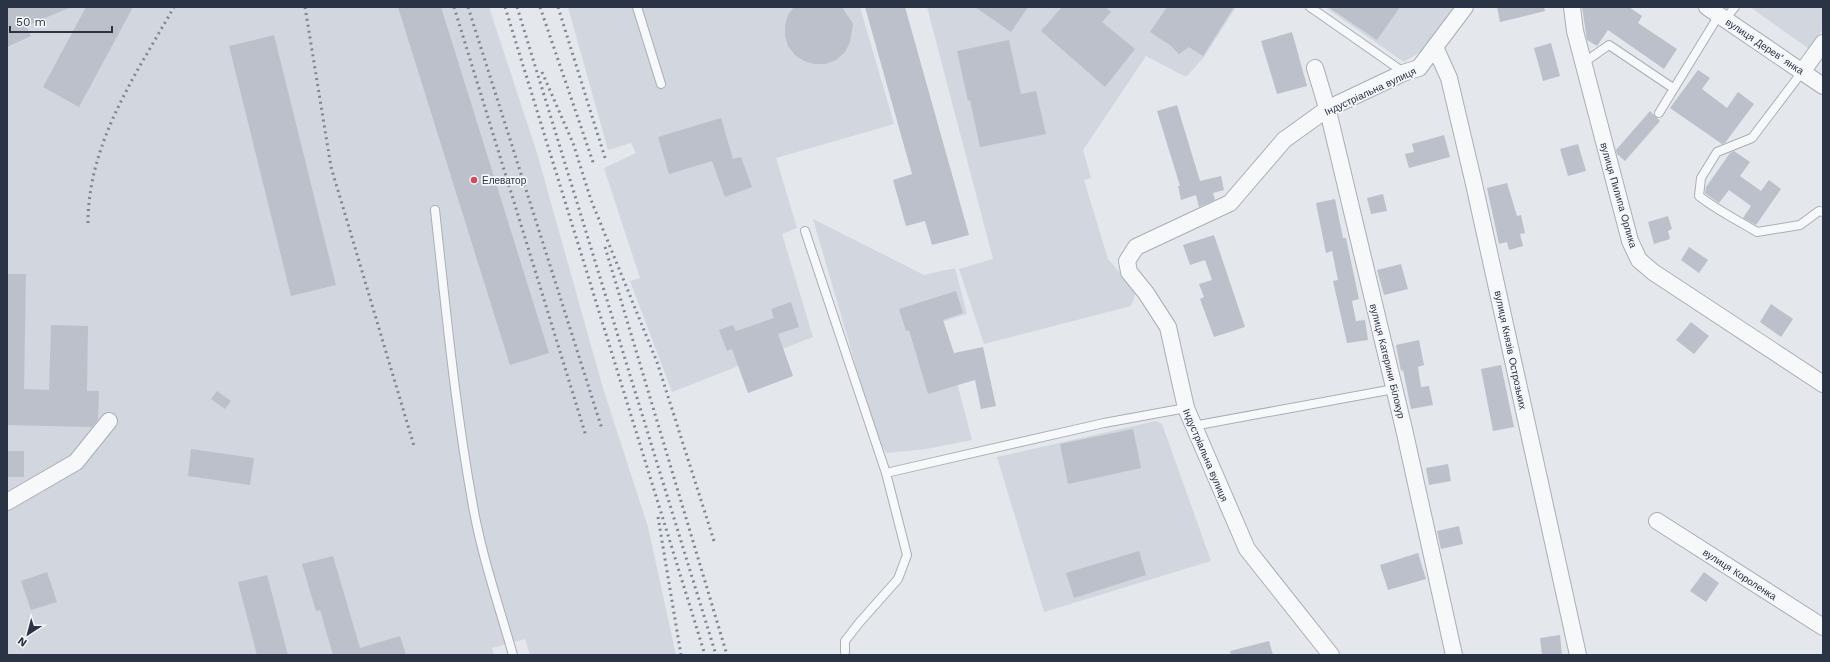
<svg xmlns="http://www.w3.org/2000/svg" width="1830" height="662" font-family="'Work Sans',sans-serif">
  <rect width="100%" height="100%" fill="#e4e7ec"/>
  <g fill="#d2d6de">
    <polygon points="7,7 489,7 537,153 602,385 648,527 676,655 530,655 525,639 492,648 494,655 7,655"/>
    <polygon points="568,7 860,7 894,124 776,158 797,228 782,234 813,337 672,392 630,281 640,278 604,168 636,153 631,143 608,150"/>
    <polygon points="927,7 1236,7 1204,57 1186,77 1146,56 1083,150 1091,178 1084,180 1108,259 1136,292 1131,306 984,344 959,269 993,259"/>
    <polygon points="1325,7 1454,7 1420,52 1404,62"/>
    <polygon points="1750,7 1823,7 1823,29 1809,49"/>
    <polygon points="813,219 924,275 955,268 967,314 941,322 972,440 926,449 886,453 876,435"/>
    <polygon points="1156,421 1162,424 1211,561 1044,612 997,457"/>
  </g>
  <g fill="#bbc0ca">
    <polygon points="7,7 71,7 26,26 31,36 7,47"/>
    <polygon points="86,7 133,7 79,107 43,87"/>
    <polygon points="398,7 441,7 549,353 510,365"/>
    <polygon points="794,7 842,7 853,24 850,42 845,52 836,60 825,64 814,64 804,61 795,55 788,46 785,36 785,25 788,15"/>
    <polygon points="865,7 905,7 969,235 932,245 925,221 906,226 893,180 912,174"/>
    <polygon points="975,7 1028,7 1011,32"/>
    <polygon points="1062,7 1105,7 1111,12 1102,22 1135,49 1105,87 1041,31"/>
    <polygon points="1167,7 1234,7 1203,56 1189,47 1179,54 1170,45 1150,32"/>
    <polygon points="1328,7 1400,7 1377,40"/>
    <polygon points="1497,7 1544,7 1545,11 1500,22"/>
    <polygon points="1582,7 1629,7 1642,16 1638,23 1677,49 1664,69 1608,30 1597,46 1587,40"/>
    <polygon points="1292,32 1307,86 1277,94 1261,41"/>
    <polygon points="274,35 336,285 291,296 229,46"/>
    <polygon points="1009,40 1021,94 1036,91 1046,134 980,147 970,100 968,101 957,51"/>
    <polygon points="1551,43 1560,76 1543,81 1534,48"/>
    <polygon points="1698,70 1710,78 1702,89 1727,108 1738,92 1754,104 1725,143 1722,144 1670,108"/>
    <polygon points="1177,105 1200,181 1221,176 1224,190 1213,193 1215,200 1199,207 1196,195 1181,200 1178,186 1180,186 1157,111"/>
    <polygon points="1650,111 1660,121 1625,161 1617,154 1616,150"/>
    <polygon points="721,118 733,159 741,157 752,187 725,197 712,161 669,174 658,137"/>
    <polygon points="1444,135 1450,157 1409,168 1405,154 1414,152 1412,144"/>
    <polygon points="1578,144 1586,171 1568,176 1560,149"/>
    <polygon points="1734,151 1750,162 1740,176 1761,191 1769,180 1781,189 1756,225 1743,218 1751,206 1729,190 1719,203 1705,193 1706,187 1730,153"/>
    <polygon points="1507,183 1517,216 1521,215 1525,233 1520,234 1523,246 1509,250 1507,242 1499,244 1487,188"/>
    <polygon points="1383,194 1387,211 1371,214 1367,198"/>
    <polygon points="1335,199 1343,238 1346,238 1359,299 1352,301 1356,321 1365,320 1368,340 1347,343 1333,281 1338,280 1332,251 1326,253 1316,203"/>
    <polygon points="1668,216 1672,229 1668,231 1670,239 1654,244 1648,222"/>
    <polygon points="1214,235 1245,327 1214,337 1200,299 1204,297 1199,284 1212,280 1205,260 1190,265 1183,245"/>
    <polygon points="1689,247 1708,260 1699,273 1681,260"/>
    <polygon points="1401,264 1408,289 1384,295 1377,270"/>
    <polygon points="7,274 26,274 24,389 49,390 51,325 88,326 87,391 99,391 98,419 92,427 7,425"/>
    <polygon points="956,291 963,313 943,320 954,353 983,347 996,406 981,409 975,380 928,394 909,330 906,331 899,309"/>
    <polygon points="791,302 799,327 778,334 793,376 748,393 732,349 727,351 719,330 733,325 736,331 774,318 771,309"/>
    <polygon points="1771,304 1793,319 1781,337 1760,322"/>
    <polygon points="1691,322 1709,336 1694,354 1676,340"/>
    <polygon points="1419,340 1424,365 1418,367 1421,387 1429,386 1433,405 1411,409 1403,370 1401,371 1396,345"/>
    <polygon points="1501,365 1514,427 1493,431 1481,369"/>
    <polygon points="217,391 231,401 225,409 211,399"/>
    <polygon points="1133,429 1141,468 1068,484 1060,444"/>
    <polygon points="191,449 254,458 250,485 188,476"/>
    <rect x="7" y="451" width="17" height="26"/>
    <polygon points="1448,464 1451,481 1429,485 1426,468"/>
    <polygon points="1459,526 1463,544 1441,549 1437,531"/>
    <polygon points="1139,551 1146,575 1074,598 1066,573"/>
    <polygon points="1418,553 1426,579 1388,590 1380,565"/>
    <polygon points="333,556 360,648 400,636 406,655 333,655 320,610 316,611 302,564"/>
    <polygon points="47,572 57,602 31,610 21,581"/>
    <polygon points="1704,572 1719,583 1706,602 1690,591"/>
    <polygon points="267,575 288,655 257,655 238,582"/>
    <polygon points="1560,635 1562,655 1542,655 1540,638"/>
    <polygon points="1269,641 1273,655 1231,655 1230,651"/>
  </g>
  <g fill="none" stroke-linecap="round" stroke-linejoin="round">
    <defs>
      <g id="lane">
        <polyline points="637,7 661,84"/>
        <polyline points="1310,7 1399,69 1406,71"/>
        <polyline points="1725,19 1735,7"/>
        <polyline points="1583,63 1609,45 1673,88"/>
        <path d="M 1802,72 L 1752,138 L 1717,152 L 1701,178 L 1699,196 C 1717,210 1737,220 1757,232 L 1800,225 L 1819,211 L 1823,212"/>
        <polyline points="1659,113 1719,15"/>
        <path d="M 435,210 C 446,309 455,408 473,506 C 482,557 499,606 513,655"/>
        <polyline points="805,231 886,473"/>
        <polyline points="1193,426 1394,389"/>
        <polyline points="845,652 845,641 859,623 898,579 907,555 886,473 1104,423 1186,408"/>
      </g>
      <g id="street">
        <polyline points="1572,7 1575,31 1630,241 1639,260 1653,272 1823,384"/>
        <polyline points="1707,7 1823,86"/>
        <polyline points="1435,47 1449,78 1474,184 1578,655"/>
        <polyline points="1315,68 1328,111 1404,429 1454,655"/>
        <polyline points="1802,72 1823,43"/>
        <polyline points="7,502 76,462 109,421"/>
        <polyline points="1657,521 1823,627"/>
        <polyline points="1331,655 1247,549 1186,408 1168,327 1146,293 1129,272 1127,261 1136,247 1230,203 1284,140 1327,109 1403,73 1419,68 1465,7"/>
      </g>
    </defs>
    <use href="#lane" stroke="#a9aeb7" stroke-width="10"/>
    <use href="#street" stroke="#a9aeb7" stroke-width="18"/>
    <use href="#lane" stroke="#f7f8fa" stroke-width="8"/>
    <use href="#street" stroke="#f7f8fa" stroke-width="16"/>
    <g stroke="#7d8696" stroke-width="3" stroke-dasharray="2 4" stroke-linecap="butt">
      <polyline points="305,7 331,167 414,446"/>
      <polyline points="454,7 586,436"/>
      <polyline points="468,7 602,429"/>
      <polyline points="505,7 705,655"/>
      <polyline points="517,7 716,655"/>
      <polyline points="540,7 594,165"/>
      <polyline points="558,7 606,161"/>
      <polyline points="542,72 573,143 591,200 657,362 714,541"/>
      <path d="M 88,223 C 88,143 136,74 174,7"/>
      <polyline points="605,247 727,655"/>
      <polyline points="658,517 681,655"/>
    </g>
  </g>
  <circle fill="#d1495b" stroke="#f4f6f9" stroke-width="1.5" cx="474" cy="180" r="4"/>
  <g text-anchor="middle" stroke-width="3.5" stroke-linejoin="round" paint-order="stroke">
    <g font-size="10" fill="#2b3445" stroke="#f4f6f9">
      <text transform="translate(1765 46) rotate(34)" y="4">вулиця Деревʼянка</text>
      <text transform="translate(1370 91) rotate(-25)" y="4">Індустріальна вулиця</text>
      <text transform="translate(1619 195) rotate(74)" y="4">вулиця Пилипа Орлика</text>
      <text transform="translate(1511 350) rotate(78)" y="4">вулиця Князів Острозьких</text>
      <text transform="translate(1388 361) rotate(76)" y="4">вулиця Катерини Білокур</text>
      <text transform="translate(1206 455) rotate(67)" y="4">Індустріальна вулиця</text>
      <text transform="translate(1740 574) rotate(33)" y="4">вулиця Короленка</text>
    </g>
    <g font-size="10" fill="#2b3445" stroke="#f4f6f9" text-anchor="start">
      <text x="482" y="184">Елеватор</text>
    </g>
  </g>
  <rect width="1830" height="662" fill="none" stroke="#2b3445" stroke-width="16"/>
  <g transform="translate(28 634) rotate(216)" stroke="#f4f6f9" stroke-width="3" paint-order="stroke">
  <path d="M0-3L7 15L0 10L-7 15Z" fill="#2b3445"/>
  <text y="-6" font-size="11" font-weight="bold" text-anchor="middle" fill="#2b3445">N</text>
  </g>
  <path d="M10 26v6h102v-6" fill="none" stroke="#2b3445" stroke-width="2"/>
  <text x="16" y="26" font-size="12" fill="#2b3445" stroke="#f4f6f9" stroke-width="3" paint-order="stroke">50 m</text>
</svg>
